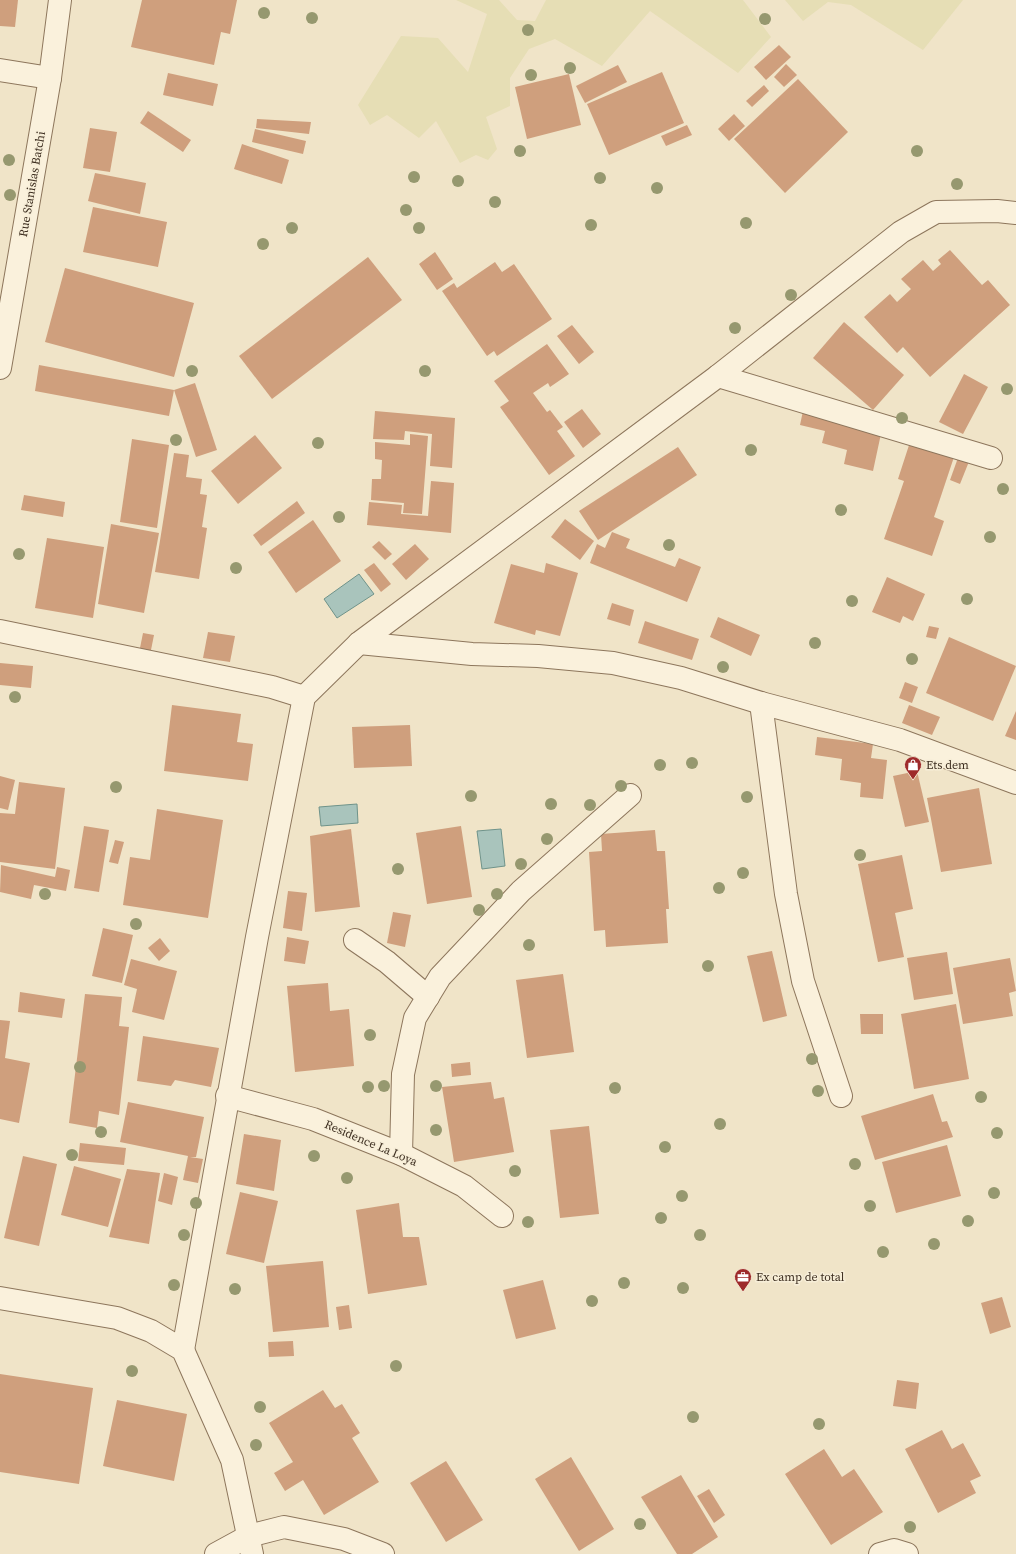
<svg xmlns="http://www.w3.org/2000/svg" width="1016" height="1554" font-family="'Source Serif 4',serif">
  <rect width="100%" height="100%" fill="#f0e4c8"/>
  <g fill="#e6deb5">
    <polygon points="456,0 499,0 517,20 535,21 546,0 743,0 771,37 738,73 650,11 602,66 555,39 529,49 510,78 510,106 486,117 497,149 488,160 476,155 460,163 436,121 419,138 387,115 370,125 358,105 401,36 438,38 468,72 487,14"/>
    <polygon points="785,0 963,0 923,50 851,5 828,2 803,21"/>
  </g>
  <g fill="#a9c4bc" stroke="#6f938a">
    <polygon points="359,574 374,594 337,618 324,599"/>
    <polygon points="357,804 358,823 321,826 319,807"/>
    <polygon points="501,829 505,866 482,869 477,831"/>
  </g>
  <g fill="#cf9f7d">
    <polygon points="0,0 18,0 15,27 0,26"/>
    <polygon points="142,0 237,0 230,34 221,32 214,65 131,47"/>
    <polygon points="779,45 791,57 766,80 754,67"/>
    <polygon points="786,64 797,75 784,87 774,77"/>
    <polygon points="618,65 627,82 585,103 576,86"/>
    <polygon points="662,72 684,123 609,155 587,104"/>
    <polygon points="168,73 218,84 213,106 163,95"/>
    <polygon points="569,74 581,125 527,139 515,87"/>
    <polygon points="798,79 848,132 785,193 734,139"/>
    <polygon points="764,85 769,91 752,107 746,101"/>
    <polygon points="148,111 191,140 183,152 140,123"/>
    <polygon points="734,114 745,126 729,141 718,129"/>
    <polygon points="257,119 311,122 309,134 256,128"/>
    <polygon points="687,125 692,135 666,146 661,136"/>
    <polygon points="90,128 117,132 110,172 83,168"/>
    <polygon points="255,129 306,141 303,154 252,142"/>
    <polygon points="242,144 289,160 282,184 234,169"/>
    <polygon points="95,173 146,183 140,214 88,201"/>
    <polygon points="93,207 167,222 158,267 83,252"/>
    <polygon points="950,250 982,285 988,280 1010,305 930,377 903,347 897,353 864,317 890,294 897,302 911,289 901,279 923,260 933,271 941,264 938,260"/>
    <polygon points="435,252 453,279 437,290 419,264"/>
    <polygon points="368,257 402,300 272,399 239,356"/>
    <polygon points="495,262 502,272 514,264 552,319 497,356 494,351 487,356 442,291 454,283 457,288"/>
    <polygon points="65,268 194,303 174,377 45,342"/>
    <polygon points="844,322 904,375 873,410 813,358"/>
    <polygon points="572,325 594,352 579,364 557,336"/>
    <polygon points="547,344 569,374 550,387 548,383 533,393 547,412 550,410 563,427 557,431 575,456 549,475 500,407 509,401 494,381"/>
    <polygon points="39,365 174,390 169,416 35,391"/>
    <polygon points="964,374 988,387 963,434 939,422"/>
    <polygon points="195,383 217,450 196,457 174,390"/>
    <polygon points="582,409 601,434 583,448 564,422"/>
    <polygon points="375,411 455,418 452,468 430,466 432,434 405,431 404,440 373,439"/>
    <polygon points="803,411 882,429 873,471 844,464 847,450 822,443 825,431 800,425"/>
    <polygon points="410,434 428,436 422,514 403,513 404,503 371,500 372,479 381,479 382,460 375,459 375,442 410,445"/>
    <polygon points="255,435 282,468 238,504 211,471"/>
    <polygon points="132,439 169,445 157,528 120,522"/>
    <polygon points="911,439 955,454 934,517 944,521 932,556 884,539 904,481 898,479"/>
    <polygon points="678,447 697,475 598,540 579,511"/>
    <polygon points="174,453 189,455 186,477 202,479 200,494 207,495 202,527 207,528 199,579 155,572"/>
    <polygon points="959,455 970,459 960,484 950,480"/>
    <polygon points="431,481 454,483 451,533 367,525 369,502 402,505 401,514 428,516"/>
    <polygon points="24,495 65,502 63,517 21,510"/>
    <polygon points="297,501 305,513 261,546 253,535"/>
    <polygon points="565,519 594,541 580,560 551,537"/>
    <polygon points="313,520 341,561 296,593 268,552"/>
    <polygon points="111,524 159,533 144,613 98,604"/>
    <polygon points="612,532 630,539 626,548 675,567 679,558 701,567 687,602 590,563 597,544 605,548"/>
    <polygon points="47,538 104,547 93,618 35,608"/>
    <polygon points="379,541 392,554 385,560 372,547"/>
    <polygon points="415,544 429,559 406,580 392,564"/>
    <polygon points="374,563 391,584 381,592 364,570"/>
    <polygon points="546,563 578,573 560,636 536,630 535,635 494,623 511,564 544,573"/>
    <polygon points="887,577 925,594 913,621 903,616 900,623 872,612"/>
    <polygon points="612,603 634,610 630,626 607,619"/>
    <polygon points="718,617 760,635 751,656 710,637"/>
    <polygon points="645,621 699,639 692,660 638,643"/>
    <polygon points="929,626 939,628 936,639 926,637"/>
    <polygon points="208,632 235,636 230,662 203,658"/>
    <polygon points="143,633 154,635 150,655 139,653"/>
    <polygon points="949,637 1016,666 993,721 926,693"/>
    <polygon points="0,663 33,666 31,688 0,685"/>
    <polygon points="905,682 918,687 912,703 899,698"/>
    <polygon points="172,705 241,714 237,742 253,744 248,781 164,771"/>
    <polygon points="909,705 940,717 932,735 902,723"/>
    <polygon points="1016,711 1016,740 1005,736"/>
    <polygon points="410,725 412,766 354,768 352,727"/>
    <polygon points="817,737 873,744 871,758 887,760 883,799 860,797 861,783 840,780 842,759 815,755"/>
    <polygon points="917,771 929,822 905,827 893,776"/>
    <polygon points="0,776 15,780 8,810 0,808"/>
    <polygon points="19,782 65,788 55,869 0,862 0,813 15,814"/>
    <polygon points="979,788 992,864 941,872 927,798"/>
    <polygon points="157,809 223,820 208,918 123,905 130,857 150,860"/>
    <polygon points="84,826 109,830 99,892 74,888"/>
    <polygon points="461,826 472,897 427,904 416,833"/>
    <polygon points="351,829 360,907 315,912 310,836"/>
    <polygon points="655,830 657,851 665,851 669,909 666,909 668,943 606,947 605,930 594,931 589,852 602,851 601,834"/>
    <polygon points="115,840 124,842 118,864 109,862"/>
    <polygon points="902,855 913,909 895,913 904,957 878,962 858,864"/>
    <polygon points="1,865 55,877 57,867 70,870 66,891 34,885 31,899 0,892"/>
    <polygon points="288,891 307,893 302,931 283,928"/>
    <polygon points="393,912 411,915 405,947 387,943"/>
    <polygon points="103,928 133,935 122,983 92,976"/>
    <polygon points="287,937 309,941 305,964 284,961"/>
    <polygon points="160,938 170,951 159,961 148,948"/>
    <polygon points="772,951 787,1016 763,1022 747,956"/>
    <polygon points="947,952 953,994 914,1000 907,958"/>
    <polygon points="1010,958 1016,991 1009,993 1013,1016 963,1024 953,968"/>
    <polygon points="131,959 177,971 164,1020 132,1012 137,989 124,985"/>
    <polygon points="563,974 574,1052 527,1058 516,980"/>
    <polygon points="328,983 330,1011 349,1009 354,1066 295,1072 287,986"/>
    <polygon points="20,992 65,999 62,1018 18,1012"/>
    <polygon points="85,994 122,997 119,1026 129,1027 119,1115 99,1111 97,1128 69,1123"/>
    <polygon points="956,1004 969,1079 914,1089 901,1014"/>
    <polygon points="860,1014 883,1014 883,1034 861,1034"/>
    <polygon points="0,1020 10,1021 5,1058 30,1063 19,1123 0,1119"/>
    <polygon points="143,1036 219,1048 211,1087 175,1080 171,1086 137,1081"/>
    <polygon points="470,1062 471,1075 452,1077 451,1064"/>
    <polygon points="491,1082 494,1099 504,1097 514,1152 454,1162 442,1087"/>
    <polygon points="933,1094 942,1122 947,1121 953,1137 875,1160 861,1116"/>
    <polygon points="128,1102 204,1117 196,1157 190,1157 203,1159 198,1183 183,1180 188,1156 120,1142"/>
    <polygon points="589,1126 599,1214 560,1218 550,1130"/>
    <polygon points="244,1134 281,1140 274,1191 236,1184"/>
    <polygon points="80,1143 126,1148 124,1165 78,1161"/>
    <polygon points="947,1145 961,1196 896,1213 882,1162"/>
    <polygon points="23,1156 57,1164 39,1246 4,1238"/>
    <polygon points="74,1166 121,1179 108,1227 61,1215"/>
    <polygon points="127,1169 160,1173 149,1244 109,1237"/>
    <polygon points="164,1173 178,1177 172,1205 158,1201"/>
    <polygon points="240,1192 278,1201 264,1263 226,1254"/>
    <polygon points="399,1203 403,1237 419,1237 427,1285 368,1294 356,1210"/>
    <polygon points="323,1261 329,1327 273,1332 266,1266"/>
    <polygon points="543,1280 556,1329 516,1339 503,1290"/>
    <polygon points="1002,1297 1011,1327 990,1334 981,1303"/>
    <polygon points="349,1305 352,1328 339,1330 336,1307"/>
    <polygon points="293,1341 294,1356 269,1357 268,1342"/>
    <polygon points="0,1374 93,1388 79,1484 0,1472"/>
    <polygon points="897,1380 919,1383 916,1409 893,1406"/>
    <polygon points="323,1390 335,1408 342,1404 360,1433 352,1438 379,1482 324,1515 303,1480 285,1491 274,1473 293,1462 269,1423"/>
    <polygon points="117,1400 187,1414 174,1481 103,1466"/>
    <polygon points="942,1430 952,1449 963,1443 981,1476 970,1481 976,1493 938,1513 905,1449"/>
    <polygon points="824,1449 842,1477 854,1469 883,1512 831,1545 785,1474"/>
    <polygon points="571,1457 614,1529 579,1551 535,1479"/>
    <polygon points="446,1461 483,1520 446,1542 410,1483"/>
    <polygon points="681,1475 718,1537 692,1554 677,1554 641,1497"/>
    <polygon points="709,1489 725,1515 714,1523 697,1496"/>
  </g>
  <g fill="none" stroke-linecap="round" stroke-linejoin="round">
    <defs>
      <g id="minor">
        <polyline points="0,70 50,78"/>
        <polyline points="0,368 50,78 60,0"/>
        <polyline points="718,376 991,458"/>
        <polyline points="0,631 272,687 304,697"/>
        <polyline points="359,643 472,654 538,656 613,663 681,678 761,703 900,740 1016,783"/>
        <polyline points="761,703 786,894 803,981 841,1096"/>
        <polyline points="355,940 387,962 428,997"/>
        <polyline points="227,1096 313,1119 401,1154 464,1186 502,1216"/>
        <polyline points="401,1154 403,1074 415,1018 440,977 521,891 630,795"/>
        <polyline points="183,1350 257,937 304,697 359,643 718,376 901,232 936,212 997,211 1016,213"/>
        <polyline points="216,1554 249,1536 284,1527 344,1539 383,1554"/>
        <polyline points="880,1554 894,1550 907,1554"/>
      </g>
      <polyline id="tertiary" points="0,1298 117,1318 151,1331 183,1350 232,1460 252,1554"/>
    </defs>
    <use href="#minor" stroke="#8d765c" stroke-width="24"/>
    <use href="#tertiary" stroke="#8d765c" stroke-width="24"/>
    <use href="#minor" stroke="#faf1dc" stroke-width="22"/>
    <use href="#tertiary" stroke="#faf1dc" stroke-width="22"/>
  </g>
  <g fill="#96986f">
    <circle cx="264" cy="13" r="6"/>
    <circle cx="312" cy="18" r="6"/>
    <circle cx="765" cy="19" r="6"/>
    <circle cx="528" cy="30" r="6"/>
    <circle cx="570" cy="68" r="6"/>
    <circle cx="531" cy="75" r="6"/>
    <circle cx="520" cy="151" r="6"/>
    <circle cx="917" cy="151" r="6"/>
    <circle cx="9" cy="160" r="6"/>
    <circle cx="414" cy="177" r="6"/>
    <circle cx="600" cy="178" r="6"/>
    <circle cx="458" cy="181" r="6"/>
    <circle cx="957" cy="184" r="6"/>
    <circle cx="657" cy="188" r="6"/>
    <circle cx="10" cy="195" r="6"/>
    <circle cx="495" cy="202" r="6"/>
    <circle cx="406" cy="210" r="6"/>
    <circle cx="746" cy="223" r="6"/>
    <circle cx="591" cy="225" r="6"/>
    <circle cx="292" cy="228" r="6"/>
    <circle cx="419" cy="228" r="6"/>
    <circle cx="263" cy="244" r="6"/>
    <circle cx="791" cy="295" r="6"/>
    <circle cx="735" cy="328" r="6"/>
    <circle cx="192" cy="371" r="6"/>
    <circle cx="425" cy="371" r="6"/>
    <circle cx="1007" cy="389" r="6"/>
    <circle cx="902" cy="418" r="6"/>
    <circle cx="176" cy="440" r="6"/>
    <circle cx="318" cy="443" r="6"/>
    <circle cx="751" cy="450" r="6"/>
    <circle cx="1003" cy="489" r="6"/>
    <circle cx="841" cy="510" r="6"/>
    <circle cx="339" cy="517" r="6"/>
    <circle cx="990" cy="537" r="6"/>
    <circle cx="669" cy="545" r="6"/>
    <circle cx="19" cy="554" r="6"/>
    <circle cx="236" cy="568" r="6"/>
    <circle cx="967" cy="599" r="6"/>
    <circle cx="852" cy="601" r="6"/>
    <circle cx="815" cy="643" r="6"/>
    <circle cx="912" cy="659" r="6"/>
    <circle cx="723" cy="667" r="6"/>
    <circle cx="15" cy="697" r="6"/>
    <circle cx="913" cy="762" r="6"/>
    <circle cx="692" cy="763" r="6"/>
    <circle cx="660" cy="765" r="6"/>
    <circle cx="621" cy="786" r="6"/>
    <circle cx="116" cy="787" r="6"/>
    <circle cx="471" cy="796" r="6"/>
    <circle cx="747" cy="797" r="6"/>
    <circle cx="551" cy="804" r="6"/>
    <circle cx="590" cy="805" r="6"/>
    <circle cx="547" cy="839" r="6"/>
    <circle cx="860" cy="855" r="6"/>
    <circle cx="521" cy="864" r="6"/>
    <circle cx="398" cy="869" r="6"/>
    <circle cx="743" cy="873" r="6"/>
    <circle cx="719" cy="888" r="6"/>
    <circle cx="45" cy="894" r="6"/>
    <circle cx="497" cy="894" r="6"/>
    <circle cx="479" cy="910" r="6"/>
    <circle cx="136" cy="924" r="6"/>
    <circle cx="529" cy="945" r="6"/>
    <circle cx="708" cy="966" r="6"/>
    <circle cx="370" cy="1035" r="6"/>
    <circle cx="812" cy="1059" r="6"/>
    <circle cx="80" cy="1067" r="6"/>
    <circle cx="384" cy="1086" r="6"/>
    <circle cx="436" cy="1086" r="6"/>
    <circle cx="368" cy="1087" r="6"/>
    <circle cx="615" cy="1088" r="6"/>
    <circle cx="818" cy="1091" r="6"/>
    <circle cx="981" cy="1097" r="6"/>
    <circle cx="720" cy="1124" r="6"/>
    <circle cx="436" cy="1130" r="6"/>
    <circle cx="101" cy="1132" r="6"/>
    <circle cx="997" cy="1133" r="6"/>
    <circle cx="665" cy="1147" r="6"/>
    <circle cx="72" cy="1155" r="6"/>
    <circle cx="314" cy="1156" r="6"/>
    <circle cx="855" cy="1164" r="6"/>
    <circle cx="515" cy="1171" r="6"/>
    <circle cx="347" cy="1178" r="6"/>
    <circle cx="994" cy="1193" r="6"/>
    <circle cx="682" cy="1196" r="6"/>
    <circle cx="196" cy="1203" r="6"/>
    <circle cx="870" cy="1206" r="6"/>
    <circle cx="661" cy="1218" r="6"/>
    <circle cx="968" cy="1221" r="6"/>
    <circle cx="528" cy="1222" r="6"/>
    <circle cx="184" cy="1235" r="6"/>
    <circle cx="700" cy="1235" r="6"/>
    <circle cx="934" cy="1244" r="6"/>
    <circle cx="883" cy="1252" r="6"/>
    <circle cx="624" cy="1283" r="6"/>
    <circle cx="174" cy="1285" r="6"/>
    <circle cx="683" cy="1288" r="6"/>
    <circle cx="235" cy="1289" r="6"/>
    <circle cx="592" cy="1301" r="6"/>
    <circle cx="396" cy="1366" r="6"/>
    <circle cx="132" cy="1371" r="6"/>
    <circle cx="260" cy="1407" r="6"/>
    <circle cx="693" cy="1417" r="6"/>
    <circle cx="819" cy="1424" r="6"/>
    <circle cx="256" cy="1445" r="6"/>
    <circle cx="640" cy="1524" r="6"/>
    <circle cx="910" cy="1527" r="6"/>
  </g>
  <defs>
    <symbol id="shop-pin" viewBox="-11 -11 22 30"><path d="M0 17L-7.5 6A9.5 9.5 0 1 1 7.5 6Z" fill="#9e2a2b" stroke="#f7eed8"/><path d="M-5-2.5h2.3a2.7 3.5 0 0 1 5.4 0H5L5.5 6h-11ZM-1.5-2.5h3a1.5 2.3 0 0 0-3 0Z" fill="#fff"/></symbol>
    <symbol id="office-pin" viewBox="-11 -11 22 30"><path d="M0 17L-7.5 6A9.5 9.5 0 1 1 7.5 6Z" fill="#9e2a2b" stroke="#f7eed8"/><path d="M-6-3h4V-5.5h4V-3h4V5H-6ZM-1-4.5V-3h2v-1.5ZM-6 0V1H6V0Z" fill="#fff"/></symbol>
  </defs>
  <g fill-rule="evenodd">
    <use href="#shop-pin" x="903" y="755" width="20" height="27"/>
    <use href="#office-pin" x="733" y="1267" width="20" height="27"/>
  </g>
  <g text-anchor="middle" stroke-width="3" stroke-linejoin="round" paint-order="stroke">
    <g font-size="12" fill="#3d2e20" stroke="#f7eed8">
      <text transform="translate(32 184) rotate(-80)" y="4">Rue Stanislas Batchi</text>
      <text transform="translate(371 1143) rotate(23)" y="4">Residence La Loya</text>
    </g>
    <g font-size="12" fill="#3d2e20" stroke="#f7eed8" text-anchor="start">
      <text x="926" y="769">Ets dem</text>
      <text x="756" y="1281">Ex camp de total</text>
    </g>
  </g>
</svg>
